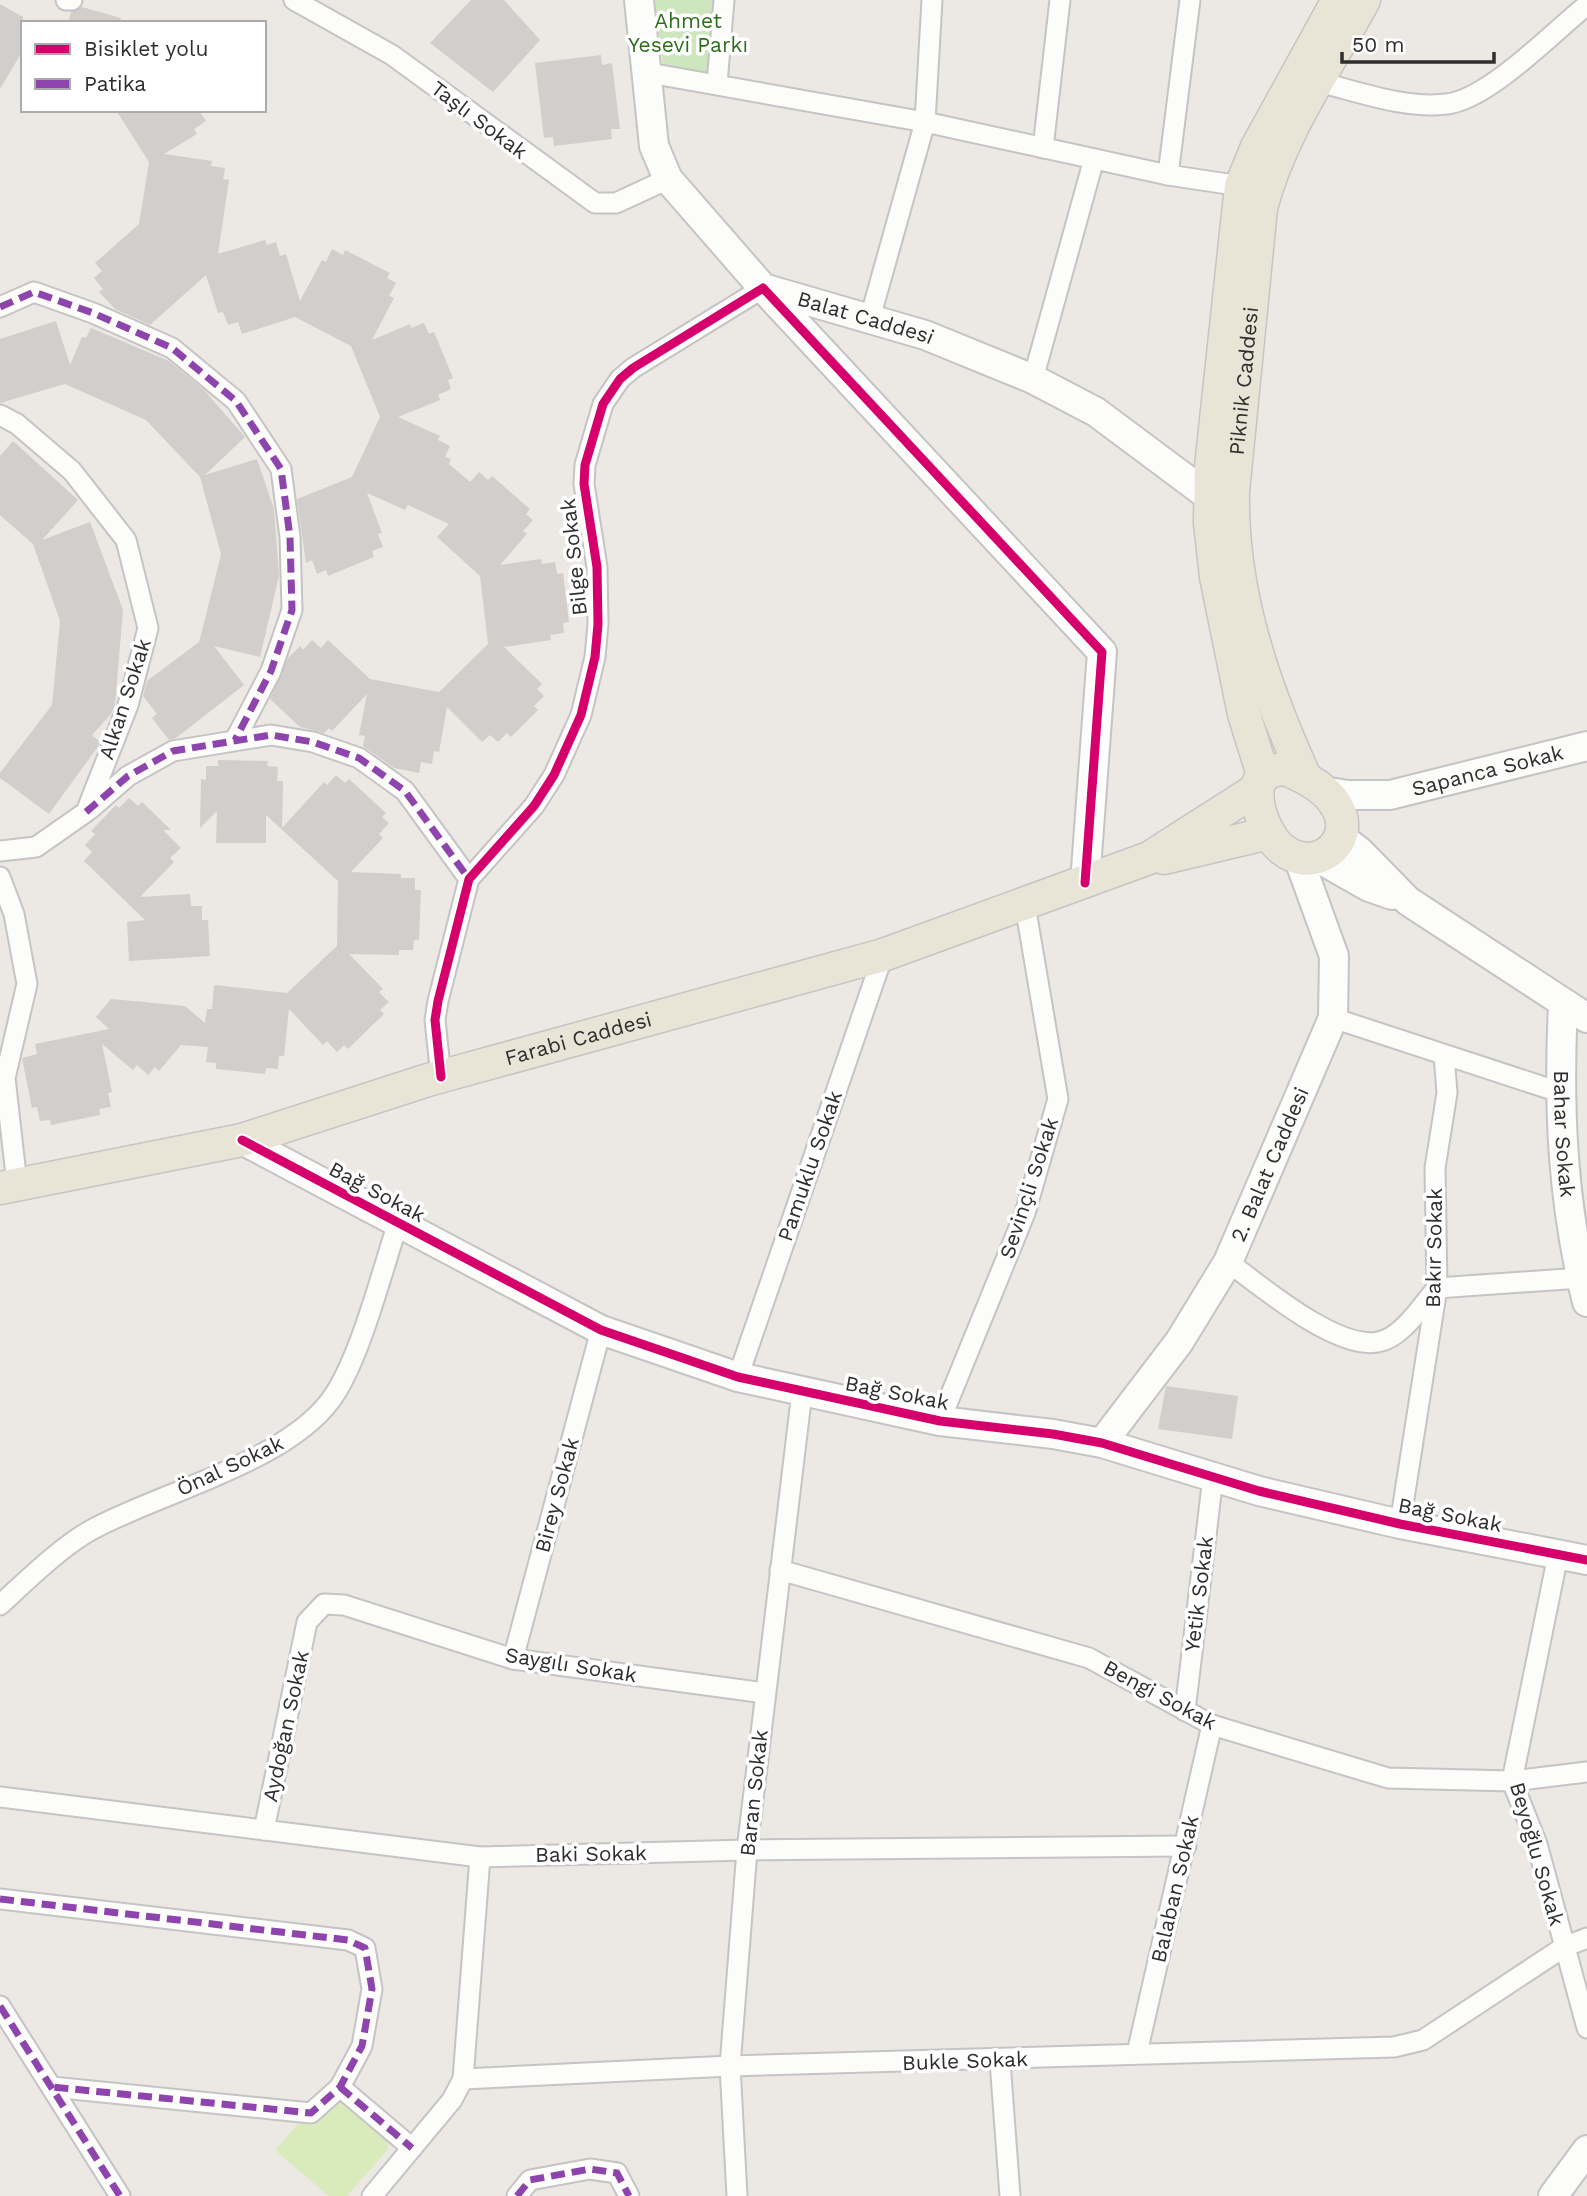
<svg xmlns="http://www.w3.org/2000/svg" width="1587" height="2196" font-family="'Work Sans',sans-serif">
  <rect width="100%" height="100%" fill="#ece8e4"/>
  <polygon fill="#cee6be" points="655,0 718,0 713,76 663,66"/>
  <polygon fill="#d9eabb" points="332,2103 342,2103 388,2141 388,2149 347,2196 329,2196 275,2150 298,2124 313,2125"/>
  <g fill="#d1cecb">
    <polygon points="471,0 504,0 540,40 493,92 430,43"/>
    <polygon points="0,4 23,17 23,50 0,89"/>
    <polygon points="82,7 121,18 120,23 68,23 71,12"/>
    <polygon points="601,55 602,65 612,63 620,129 611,129 612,139 554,146 553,137 544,138 535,63"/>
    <polygon points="116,110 199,110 206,121 194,129 197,134 164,154 212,161 211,166 225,168 223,179 229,180 218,254 265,240 267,245 276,242 280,256 286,254 300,301 322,260 326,262 332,249 343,255 345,250 390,273 387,278 396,283 389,296 394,298 372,340 410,324 411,328 424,323 429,334 434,332 453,378 448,380 451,389 438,395 440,400 398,417 440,436 438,440 450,446 445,457 451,459 449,464 470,482 479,472 488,480 492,476 530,509 526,514 533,520 523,531 527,534 500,565 541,559 542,564 555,562 557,574 563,573 569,622 563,623 564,633 550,635 551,640 504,647 542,684 537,689 544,696 534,706 538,710 511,737 507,733 498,742 490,735 482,742 447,707 439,752 434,751 432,764 421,762 419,773 394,768 363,746 365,736 359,735 367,694 332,731 329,728 324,733 300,727 270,699 288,658 300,646 303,650 312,640 321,648 328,640 370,679 439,692 488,644 480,576 437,537 449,524 408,505 405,510 367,493 382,533 378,534 383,547 372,551 374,557 328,576 326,570 317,574 312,560 306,563 297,499 352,477 380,417 351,346 295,317 242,334 238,322 228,325 223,312 218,313 206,275 150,325 115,309 99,292 103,289 94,278 102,271 95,263 139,224 149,162"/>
    <polygon points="56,321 70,365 82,337 86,338 91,328 169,361 204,390 245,437 205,475 257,459 274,509 279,576 260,657 214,646 244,685 176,738 169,740 152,718 157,714 143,696 147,681 199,642 207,611 221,554 200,477 146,420 65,384 0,403 0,339"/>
    <polygon points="13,441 78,500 42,540 90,522 123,610 115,704 111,714 92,735 100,742 99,745 49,814 0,778 0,773 52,705 60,621 33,544 0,515 0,456"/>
    <polygon points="218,760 268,761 267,766 278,767 277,781 283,781 282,828 324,782 327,785 336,775 345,783 349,779 386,813 382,817 389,823 379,834 383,838 351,872 401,874 401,878 415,878 415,890 421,890 419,940 414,940 413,950 399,950 399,955 349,954 383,989 379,992 389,1002 380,1010 384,1014 348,1049 344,1045 337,1052 327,1041 323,1045 289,1009 284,1056 279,1056 278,1069 266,1068 265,1074 216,1069 216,1063 206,1062 208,1047 181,1045 159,1071 155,1067 148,1075 137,1065 133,1070 102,1044 112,1092 108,1093 111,1107 99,1109 100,1115 51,1125 50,1120 40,1121 37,1107 32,1108 22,1058 37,1054 35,1044 109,1029 96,1017 111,999 185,1006 205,1023 207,1009 212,1009 214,985 287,993 337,946 338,881 266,815 266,843 216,843 217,811 200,828 201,779 206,780 206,766 218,766"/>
    <polygon points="129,798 138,806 142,802 171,830 163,830 181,848 170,858 174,862 140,897 190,894 191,906 202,906 202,920 208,920 210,956 129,961 127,922 145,920 84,861 92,852 85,845 95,834 91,831 116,805 119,808"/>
    <polygon points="1166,1386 1238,1396 1232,1439 1158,1429"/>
  </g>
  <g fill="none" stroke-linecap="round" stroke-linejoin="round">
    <defs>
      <g id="street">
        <polyline points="66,0 72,0"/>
        <polyline points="294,0 392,55 595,203 616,203 668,179"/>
        <polyline points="649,73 925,122 1168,175 1241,186"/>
        <path d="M 1319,82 C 1359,92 1405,109 1447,104 C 1489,99 1553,32 1587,5"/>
        <polyline points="717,84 724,0"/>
        <polyline points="1043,148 1060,0"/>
        <polyline points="1168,175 1190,0"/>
        <polyline points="0,307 34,292 93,313 172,348 236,401 281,469 290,537 292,610 271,671 235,740"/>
        <polyline points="870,318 925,122 932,0"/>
        <polyline points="1033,379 1094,159"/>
        <polyline points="0,415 17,424 72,471 126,540 148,628 128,705 86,812 36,847 0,851"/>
        <polyline points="90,809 128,776 173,751 271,735 313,742 359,758 405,791 469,879"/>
        <polyline points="0,877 14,914 27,984 5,1078 17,1184"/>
        <polyline points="1333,1018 1559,1092"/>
        <polyline points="441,1077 435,1020 438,1001 469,879 534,806 554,775 581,715 595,657 598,624 597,567 584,484 585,465 603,404 620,379 633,368 763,288"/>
        <path d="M 1228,1262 C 1261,1286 1336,1350 1378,1342 C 1402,1338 1422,1305 1437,1288 L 1581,1278"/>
        <polyline points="738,1377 883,955"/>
        <polyline points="940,1421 1025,1213 1058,1099 1025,905"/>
        <polyline points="1400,1524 1437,1288 1435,1168 1447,1093 1444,1055"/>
        <polyline points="1558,1555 1512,1781 1537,1844 1587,2028"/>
        <polyline points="780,1570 1089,1658 1212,1725 1388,1778 1512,1781 1587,1772"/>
        <path d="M 0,1605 C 26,1581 65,1543 95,1528 C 163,1492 284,1462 330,1401 C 359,1363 382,1271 398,1223"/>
        <polyline points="513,1659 601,1330"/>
        <polyline points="1185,1711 1213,1477"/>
        <polyline points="0,1797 480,1857 747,1850 1186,1846"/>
        <polyline points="264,1830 307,1622 324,1604 344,1605 513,1659 765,1693"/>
        <polyline points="0,1899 348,1940 365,1948 372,1989 362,2046 340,2087 311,2113 52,2087"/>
        <polyline points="0,2006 120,2196"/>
        <polyline points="1137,2053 1212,1725"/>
        <polyline points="1000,2061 1010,2196"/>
        <polyline points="463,2079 480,1857"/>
        <polyline points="340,2087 412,2148"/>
        <polyline points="372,2196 452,2100 463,2079 730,2066 1394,2047 1423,2040 1564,1947 1587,1938"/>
        <polyline points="517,2196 530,2180 590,2169 617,2173 629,2196"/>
        <polyline points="737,2196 730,2066 747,1850 802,1392"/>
      </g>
      <g id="secondary">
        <path id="s1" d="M 639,0 L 654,146 L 668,179 L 763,288 L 925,335 L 1033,379 L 1096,412 L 1210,497"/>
        <polyline points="763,288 1102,652 1085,883"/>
        <path id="s2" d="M 1323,791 L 1348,795 L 1390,795 L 1587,746"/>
        <polyline points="1342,838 1360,852 1408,901 1587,1018"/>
        <polyline points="1318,858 1369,887 1392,895"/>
        <path id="s3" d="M 1563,1004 C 1558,1107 1562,1202 1587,1302"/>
        <polyline points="242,1140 601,1330 738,1377 940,1421 1053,1434 1102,1443 1259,1491 1400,1524 1587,1560"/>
        <path id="s4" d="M 1102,1443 L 1179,1342 L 1228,1262 L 1333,1018 L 1334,956 L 1298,857"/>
        <polyline points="1553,2196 1587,2150"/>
      </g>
      <g id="primary">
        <path d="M 1285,769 C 1405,816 1305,906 1266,828 C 1259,812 1255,798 1259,781 L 1270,771 Z"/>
        <polyline points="1263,775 1244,714 1216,577 1210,523 1211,467 1241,186 1257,147 1338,0"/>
        <path id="s5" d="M 1305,777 C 1264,687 1231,592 1233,492 L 1261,208 C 1280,134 1328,66 1364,0"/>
        <polyline points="1164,858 1269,833"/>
        <path id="s6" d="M 0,1188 L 242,1140 L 428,1080 L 883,955 L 1149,858 L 1257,789"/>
      </g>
    </defs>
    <use href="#street" stroke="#c5c4c5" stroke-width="23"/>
    <use href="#secondary" stroke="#c5c4c5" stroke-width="32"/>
    <use href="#primary" stroke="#c6c5c4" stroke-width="35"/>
    <use href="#street" stroke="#fcfcfb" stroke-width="19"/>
    <use href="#secondary" stroke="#fcfcfb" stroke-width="28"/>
    <use href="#primary" stroke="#e8e4d6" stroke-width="32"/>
    <g stroke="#8e44ad" stroke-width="7" stroke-dasharray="14 7" stroke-linecap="butt">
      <polyline points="0,307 34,292 93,313 172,348 236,401 281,469 290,537 292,610 271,671 235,740"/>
      <polyline points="86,812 128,776 173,751 271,735 313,742 359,758 405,791 469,879"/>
      <polyline points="0,1899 348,1940 365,1948 372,1989 362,2046 340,2087 311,2113 52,2087"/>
      <polyline points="0,2006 120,2196"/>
      <polyline points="340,2087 412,2148"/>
      <polyline points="517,2196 530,2180 590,2169 617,2173 629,2196"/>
    </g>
    <defs>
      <g id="cycleway">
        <polyline points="441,1077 435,1020 438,1001 469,879 534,806 554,775 581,715 595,657 598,624 597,567 584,484 585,465 603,404 620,379 633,368 763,288 1102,652 1085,883"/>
        <polyline points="242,1140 601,1330 738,1377 940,1421 1053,1434 1102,1443 1259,1491 1400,1524 1587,1560"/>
      </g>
    </defs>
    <use href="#cycleway" stroke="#fff" stroke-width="13"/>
    <use href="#cycleway" stroke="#d6006c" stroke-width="9"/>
  </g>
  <g text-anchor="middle" stroke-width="7" stroke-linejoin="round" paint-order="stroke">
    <g font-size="21" fill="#2c6e1b" stroke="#fff">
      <text x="688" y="28">Ahmet<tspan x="688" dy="24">Yesevi Parkı</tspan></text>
    </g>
    <g font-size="21" fill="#2e2e2e" stroke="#fff">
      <text transform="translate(479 120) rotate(37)" y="7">Taşlı Sokak</text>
      <text dy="7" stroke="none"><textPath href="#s1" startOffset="434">Balat Caddesi</textPath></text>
      <text dy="7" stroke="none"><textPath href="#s5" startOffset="408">Piknik Caddesi</textPath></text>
      <text transform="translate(574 557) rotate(-96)" y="7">Bilge Sokak</text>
      <text transform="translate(125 699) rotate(-72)" y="7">Alkan Sokak</text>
      <text dy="7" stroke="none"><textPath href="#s2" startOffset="168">Sapanca Sokak</textPath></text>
      <text dy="7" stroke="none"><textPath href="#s6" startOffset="598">Farabi Caddesi</textPath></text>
      <text dy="7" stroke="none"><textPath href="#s3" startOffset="130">Bahar Sokak</textPath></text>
      <text dy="7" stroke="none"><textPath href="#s4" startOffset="327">2. Balat Caddesi</textPath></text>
      <text transform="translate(810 1166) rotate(-71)" y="7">Pamuklu Sokak</text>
      <text transform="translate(1029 1188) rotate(-72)" y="7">Sevinçli Sokak</text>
      <text transform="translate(377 1192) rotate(28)" y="7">Bağ Sokak</text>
      <text transform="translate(1434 1248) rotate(-89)" y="7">Bakır Sokak</text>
      <text transform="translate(897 1393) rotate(11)" y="7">Bağ Sokak</text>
      <text transform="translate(230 1466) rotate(-25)" y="7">Önal Sokak</text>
      <text transform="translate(557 1495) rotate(-75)" y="7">Birey Sokak</text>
      <text transform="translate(1450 1515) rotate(11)" y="7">Bağ Sokak</text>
      <text transform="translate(1199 1594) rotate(-83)" y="7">Yetik Sokak</text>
      <text transform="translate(571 1665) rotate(9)" y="7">Saygılı Sokak</text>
      <text transform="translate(1160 1695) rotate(28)" y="7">Bengi Sokak</text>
      <text transform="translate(286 1726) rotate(-78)" y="7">Aydoğan Sokak</text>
      <text transform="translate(754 1793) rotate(-84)" y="7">Baran Sokak</text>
      <text transform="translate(591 1854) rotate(-1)" y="7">Baki Sokak</text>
      <text transform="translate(1537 1854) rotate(74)" y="7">Beyoğlu Sokak</text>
      <text transform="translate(1175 1889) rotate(-77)" y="7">Balaban Sokak</text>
      <text transform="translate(965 2061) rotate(-2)" y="7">Bukle Sokak</text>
    </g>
  </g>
  <rect x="21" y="21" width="245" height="91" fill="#ffffff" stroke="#ababab" stroke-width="2"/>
  <rect x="35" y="44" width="35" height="10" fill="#d6006c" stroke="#ababab" stroke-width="2"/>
  <text x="84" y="56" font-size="21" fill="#2e2e2e">Bisiklet yolu</text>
  <rect x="35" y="79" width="35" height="10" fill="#8e44ad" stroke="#ababab" stroke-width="2"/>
  <text x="84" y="91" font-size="21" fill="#2e2e2e">Patika</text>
  <path d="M1342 52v10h152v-10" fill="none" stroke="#2e2e2e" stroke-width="3.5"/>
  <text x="1352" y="52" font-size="21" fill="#2e2e2e" stroke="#ffffff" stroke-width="5" paint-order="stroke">50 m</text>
</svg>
